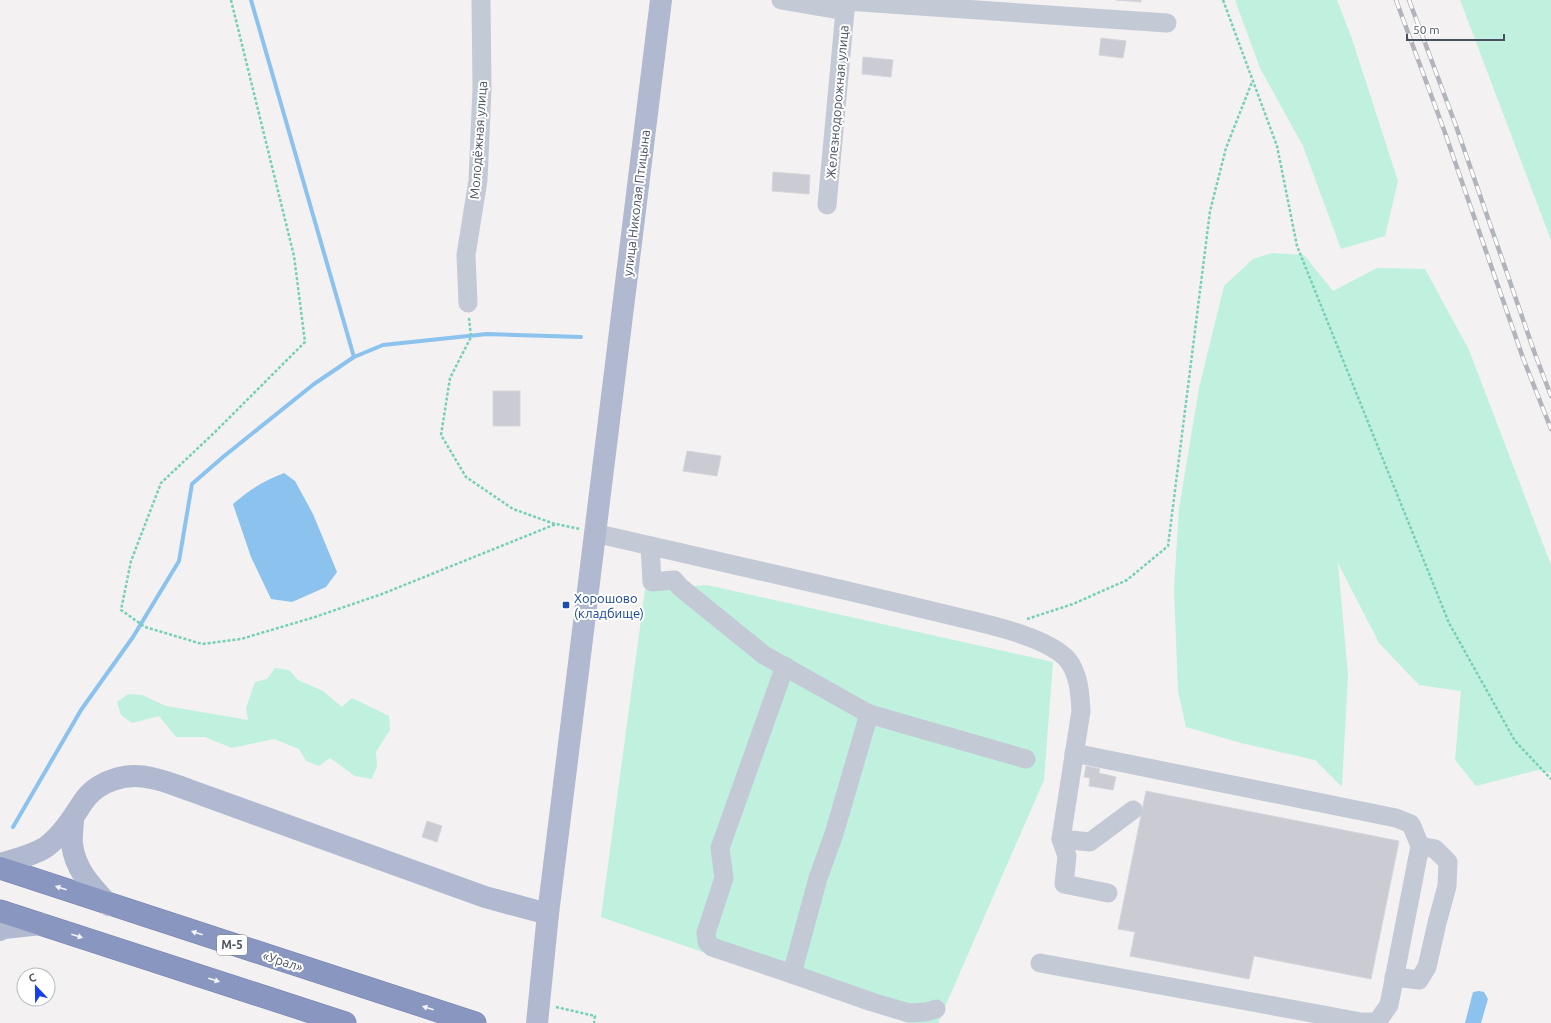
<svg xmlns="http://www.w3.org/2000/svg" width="1551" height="1023" font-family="Ubuntu,sans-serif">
  <rect width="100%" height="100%" fill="#f3f1f1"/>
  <g fill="#bff1de">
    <polygon points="1235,0 1337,0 1352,39 1398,181 1385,236 1341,249 1303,146 1260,68"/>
    <polygon points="1460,0 1551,0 1551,241 1551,240"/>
    <polygon points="1272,253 1304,255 1333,291 1377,268 1425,269 1469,350 1551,565 1551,773 1538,770 1476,786 1455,760 1461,691 1419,685 1379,643 1338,563 1348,675 1342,787 1315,760 1241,743 1186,727 1178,691 1174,589 1179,509 1199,388 1224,286 1253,259"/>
    <polygon points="707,585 1053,662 1044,780 938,1023 908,1023 601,917 645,590"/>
    <polygon points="275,668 289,670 298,680 323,691 342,707 352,698 389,716 390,730 376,752 377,766 372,779 355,776 330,758 319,766 306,761 299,749 274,739 232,748 205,737 176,737 159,716 132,723 121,715 117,702 128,694 142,695 166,706 248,720 246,708 255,682 267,679"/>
  </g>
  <g fill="#8bc2ee">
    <path d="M 284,473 L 295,481 L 313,514 L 337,572 L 326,587 L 292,602 L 271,599 L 251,557 L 233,504 C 249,490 263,481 284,473 Z"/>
    <polygon points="1479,991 1484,992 1488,999 1481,1023 1465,1023 1473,992"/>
  </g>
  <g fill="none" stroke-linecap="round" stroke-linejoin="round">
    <g stroke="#8bc2ee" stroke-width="4">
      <polyline points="251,0 354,357"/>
      <polyline points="13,827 81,710 133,637 179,561 192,484 223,457 314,384 354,357 383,345 487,334 581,337"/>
    </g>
  </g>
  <g fill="#cbccd3" stroke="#d5d5dc">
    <polygon points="1116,0 1141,0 1141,2"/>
    <polygon points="1101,38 1126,41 1123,58 1099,55"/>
    <polygon points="863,57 893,60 891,77 862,74"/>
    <polygon points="773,172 810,175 809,194 772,191"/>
    <rect x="493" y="391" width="27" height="35"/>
    <polygon points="687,451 721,456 717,476 683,471"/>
    <polygon points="1086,766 1100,769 1099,773 1116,777 1113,790 1089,786 1090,778 1084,777"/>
    <polygon points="1146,791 1399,841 1371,979 1254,956 1249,979 1130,956 1135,932 1118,929"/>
    <polygon points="427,821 442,826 437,842 422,837"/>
  </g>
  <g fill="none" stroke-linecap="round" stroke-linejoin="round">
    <defs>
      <g id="highway">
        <polyline points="0,868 475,1023"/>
        <polyline points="0,911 345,1023"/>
      </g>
    </defs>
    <use href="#highway" stroke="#7381ac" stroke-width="23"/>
    <g stroke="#76d0b9" stroke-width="2.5" stroke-dasharray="3 2" stroke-linecap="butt">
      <polyline points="231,0 294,256 305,342 215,432 161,483 131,561 121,610 145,627 202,644 241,639 315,617 382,594 556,524 580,529"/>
      <polyline points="1223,0 1277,146 1297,246 1449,623 1515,741 1551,779"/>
      <polyline points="469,318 471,337 450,378 441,435 466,477 513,509 555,524"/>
      <polyline points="1027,619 1073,604 1127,580 1168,546 1210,211 1226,148 1252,82"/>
      <polyline points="556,1007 595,1016 594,1023"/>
    </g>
    <g stroke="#c4c9d6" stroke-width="19">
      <polyline points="781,0 845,11"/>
      <polyline points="846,1 1167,23"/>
      <polyline points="827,205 846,0"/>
      <polyline points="468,303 466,255 478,180 482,89 481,0"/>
      <path d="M 594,533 C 679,552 764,572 848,591 C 882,599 915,607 949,615 C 980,623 1045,635 1067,659 C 1079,673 1080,694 1081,711 L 1061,839 L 1090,842 L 1133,810"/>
      <polyline points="650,546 652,582 674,580 680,587 764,655 869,714 1026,759"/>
      <polyline points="785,666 720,848 724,878 706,933 707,942 712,947 792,974 818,878 834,834 869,714"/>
      <polyline points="1061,839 1067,856 1064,884 1108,893"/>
      <polyline points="1040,963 1361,1022 1377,1022 1389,1005 1420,846 1411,824 1396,818 1074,753"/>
      <polyline points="792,974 872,1002 909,1013 926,1012 936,1009"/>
      <polyline points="1394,977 1419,980 1427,967 1437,923 1447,886 1448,862 1435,849 1420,846"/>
    </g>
    <g stroke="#b0b9d0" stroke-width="22">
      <path d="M 73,819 C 73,827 71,836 72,844 C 75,870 92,887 109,905"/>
      <path d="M 0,864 C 16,859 32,856 46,847 C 62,835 72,819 83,802 C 97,781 126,772 151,778 C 164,780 177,786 189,790 L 485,897 L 548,914"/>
      <polyline points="0,930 4,928 41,924"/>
      <polyline points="537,1023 548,914 661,0"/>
    </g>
    <use href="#highway" stroke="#8896c0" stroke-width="22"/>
    <defs>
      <g id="rail">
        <polyline points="1396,0 1444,130 1523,358 1551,429"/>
        <polyline points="1409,0 1456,126 1535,354 1551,396"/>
      </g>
    </defs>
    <use href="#rail" stroke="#b3b4bb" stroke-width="4.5"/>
    <use href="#rail" stroke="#fff" stroke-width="3" stroke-dasharray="9" stroke-linecap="butt"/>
  </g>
  <defs><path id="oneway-solid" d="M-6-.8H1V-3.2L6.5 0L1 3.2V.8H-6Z"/></defs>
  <g fill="#f3f4f9">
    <use href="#oneway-solid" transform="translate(61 888) rotate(-162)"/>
    <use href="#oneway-solid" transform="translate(197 933) rotate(-162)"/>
    <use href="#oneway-solid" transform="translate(77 936) rotate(18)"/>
    <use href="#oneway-solid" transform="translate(214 980) rotate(18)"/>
    <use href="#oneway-solid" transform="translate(428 1008) rotate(-162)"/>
  </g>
  <rect fill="#1a4fb4" stroke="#fff" stroke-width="1.5" x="562" y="601" width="8" height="8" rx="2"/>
  <g text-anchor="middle" stroke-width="4" stroke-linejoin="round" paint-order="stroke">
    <rect fill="#fff" stroke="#7f848f" stroke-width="1" x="217" y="935" width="30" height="20" rx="3"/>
    <g font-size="12" font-weight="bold" fill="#484f5f">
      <text x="232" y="949">М-5</text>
    </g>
    <g font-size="13" fill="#484f5f" stroke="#fff">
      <text transform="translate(837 102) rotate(-85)" y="5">Железнодорожная улица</text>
      <text transform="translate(478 140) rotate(-86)" y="5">Молодёжная улица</text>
      <text transform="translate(636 203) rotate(-83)" y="5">улица Николая Птицына</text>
      <text transform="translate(283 961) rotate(18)" y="5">«Урал»</text>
    </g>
    <g font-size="13" fill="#164399" stroke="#fff" text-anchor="start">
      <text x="574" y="603">Хорошово<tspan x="574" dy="15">(кладбище)</tspan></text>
    </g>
  </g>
  <g transform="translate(36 987) rotate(338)"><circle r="19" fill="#ffffff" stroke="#b6b9bf"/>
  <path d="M0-3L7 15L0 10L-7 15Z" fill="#153fe9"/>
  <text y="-6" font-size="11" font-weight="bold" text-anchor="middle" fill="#484f5f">С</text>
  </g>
  <path d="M1407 34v6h97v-6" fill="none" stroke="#484f5f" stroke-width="2"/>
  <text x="1413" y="34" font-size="12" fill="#484f5f" stroke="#ffffff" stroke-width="3" paint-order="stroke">50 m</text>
</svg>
